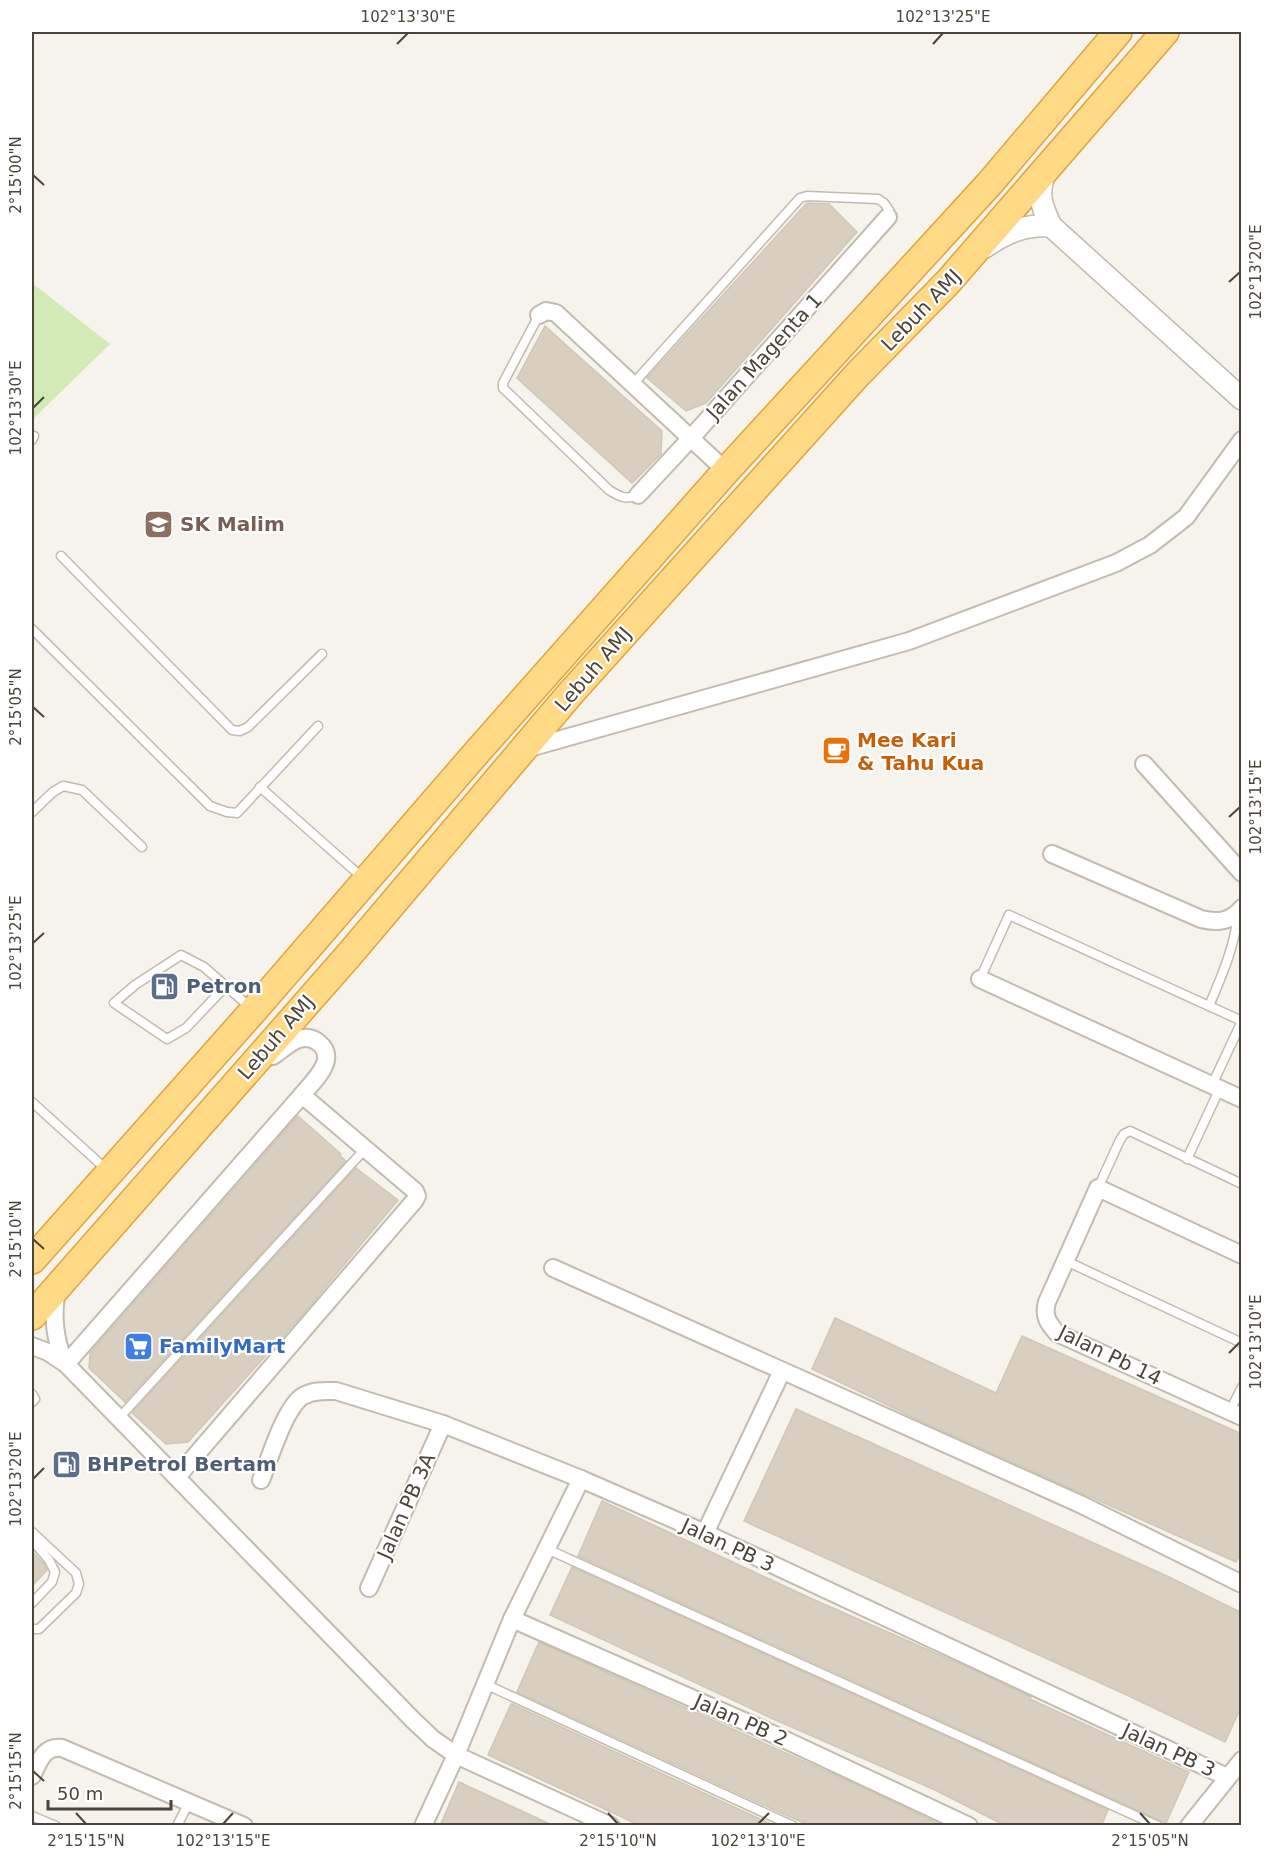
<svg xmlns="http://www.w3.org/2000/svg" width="1273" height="1857" font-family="'DejaVu Sans',sans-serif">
  <rect width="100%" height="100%" fill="#f6f3ec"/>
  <polygon fill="#d2eab5" points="32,283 110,344 32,420"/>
  <g fill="#d8cfc1" stroke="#d3c7b4" stroke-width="1.5">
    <polygon points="807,203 829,204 857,232 706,403 686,411 647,378"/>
    <polygon points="545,326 662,431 661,454 632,483 517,378"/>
    <polygon points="298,1116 341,1154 339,1155 346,1161 125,1402 89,1368 90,1353"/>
    <polygon points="356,1168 398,1200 303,1314 188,1442 166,1444 132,1413"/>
    <polygon points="835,1318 996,1393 1022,1336 1242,1434 1242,1550 1236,1562 923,1422 812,1369"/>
    <polygon points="796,1409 1167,1576 1242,1613 1242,1705 1225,1742 1129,1696 744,1521"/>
    <polygon points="602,1501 810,1598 972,1669 1031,1697 1030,1699 1189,1772 1166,1823 578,1556"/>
    <polygon points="32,1551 44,1564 47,1570 32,1586"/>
    <polygon points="572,1567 1108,1810 1101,1826 1006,1826 935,1790 771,1718 550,1615"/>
    <polygon points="539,1642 855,1784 943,1826 811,1826 781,1813 517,1692"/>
    <polygon points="511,1704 512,1704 775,1826 641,1826 540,1779 488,1755"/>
    <polygon points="459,1782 554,1826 440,1826"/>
  </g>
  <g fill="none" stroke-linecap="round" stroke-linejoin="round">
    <defs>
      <g id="service">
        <path d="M 539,315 L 503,383 L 503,388 L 609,490 C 620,497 626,500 638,495"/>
        <polyline points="633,384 800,198 807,196 878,199 884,203 889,210 888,217"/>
        <polyline points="32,440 34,436"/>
        <polyline points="61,556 232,730 240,731 248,727 322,654"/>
        <polyline points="32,629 210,806 227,812 237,813 318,726"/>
        <polyline points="260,787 364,879"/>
        <polyline points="32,812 53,792 63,786 82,790 142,847"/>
        <polyline points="980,979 1009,915 1242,1021"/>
        <polyline points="228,988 204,967 181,955 135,985 114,1003 167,1039 186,1028 222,990 228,988 251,1008"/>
        <path d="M 1209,1006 C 1222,975 1235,946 1238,913"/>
        <polyline points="1212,1085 1242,1021"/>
        <polyline points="32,1102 107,1170"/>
        <polyline points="1187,1159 1220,1088"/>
        <polyline points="1098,1188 1120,1140 1124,1134 1130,1131 1242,1184"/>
        <polyline points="1066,1261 1242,1343"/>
        <polyline points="32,1394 35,1399 32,1402"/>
        <polyline points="1230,1411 1242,1387"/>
        <polyline points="119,1418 365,1149"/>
        <polyline points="32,1532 76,1573 79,1584 76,1593 39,1629 32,1629"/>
        <polyline points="32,1540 49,1560 55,1572 52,1582 32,1603"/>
        <polyline points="547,1549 1158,1826"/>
        <polyline points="485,1684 793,1826"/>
        <polyline points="32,1816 56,1826"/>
        <polyline points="177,1826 189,1802"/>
      </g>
      <g id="minor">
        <polyline points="539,315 546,311 556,313 726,471"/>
        <polyline points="638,495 691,438 888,217"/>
        <polyline points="526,749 909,641 1116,563 1150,545 1186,517 1242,440"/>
        <polyline points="1144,764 1242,873"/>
        <path d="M 1052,854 L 1201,919 C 1217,923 1231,922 1242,908"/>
        <polyline points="980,979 1242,1099"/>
        <path d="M 1242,1255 L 1098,1188 L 1047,1302 C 1043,1316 1048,1323 1057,1333 L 1242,1417"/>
        <polyline points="553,1268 1080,1504 1242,1584"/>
        <path d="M 57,1289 C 52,1316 54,1339 65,1363"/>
        <polyline points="32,1346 48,1352 66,1364 413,1720 433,1739 456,1755 611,1826"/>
        <path d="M 66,1364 L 302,1095 C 310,1085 324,1072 326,1060 C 327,1053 324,1047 319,1043 C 302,1029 286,1047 273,1056"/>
        <polyline points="177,1477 415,1200 417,1196 415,1191 302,1095"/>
        <path d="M 261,1480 C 270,1458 285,1407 303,1396 C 314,1390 325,1391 336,1391 L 443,1424 L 581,1479 L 705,1533 L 1227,1777"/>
        <polyline points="705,1533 782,1371"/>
        <polyline points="369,1588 443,1424"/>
        <polyline points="512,1619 762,1729 969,1826"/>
        <path d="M 32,1776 C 39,1762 43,1746 62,1748 L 244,1826"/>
        <polyline points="423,1826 456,1755 512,1619 581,1479"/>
        <polyline points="1189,1826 1242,1760"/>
      </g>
      <g id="tertiary">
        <path d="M 1046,170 C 1037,193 1040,203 1051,226 L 1242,399"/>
        <path d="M 985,247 C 1005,233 1025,224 1051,226"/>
      </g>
      <g id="trunk">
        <polyline points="32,1260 254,1010 478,751 726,471 990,183 1118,32"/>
        <polyline points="32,1316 349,955 570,694 857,375 949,281 1165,32"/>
      </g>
    </defs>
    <use href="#service" stroke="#c2bbae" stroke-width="11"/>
    <use href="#minor" stroke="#c2bbae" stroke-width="20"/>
    <use href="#tertiary" stroke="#c2bbae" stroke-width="24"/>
    <use href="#trunk" stroke="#e0a43c" stroke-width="30"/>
    <use href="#service" stroke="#fff" stroke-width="8"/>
    <use href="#minor" stroke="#fff" stroke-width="16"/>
    <use href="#tertiary" stroke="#fff" stroke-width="21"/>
    <use href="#trunk" stroke="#ffd985" stroke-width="27"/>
  </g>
  <path fill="none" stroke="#4b4439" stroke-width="2" d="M 397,44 L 408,33M 933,44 L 943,33M 33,175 L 44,185M 1229,282 L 1240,272M 33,408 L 44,397M 33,707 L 44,717M 1229,817 L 1240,807M 33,943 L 44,933M 33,1239 L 44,1249M 1229,1353 L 1240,1342M 33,1479 L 44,1468M 33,1771 L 44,1781M 76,1813 L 86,1824M 608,1813 L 618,1824M 1140,1813 L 1150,1824M 223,1824 L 233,1813M 758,1824 L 769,1813"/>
  <defs>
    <symbol id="school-square" viewBox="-11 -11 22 22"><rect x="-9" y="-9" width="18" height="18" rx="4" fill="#8d6e63" stroke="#fff"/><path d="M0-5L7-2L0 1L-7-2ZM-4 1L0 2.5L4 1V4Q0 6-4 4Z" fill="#fff"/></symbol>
    <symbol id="cafe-square" viewBox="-11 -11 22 22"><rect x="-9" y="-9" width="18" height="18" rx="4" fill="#e8710a" stroke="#fff"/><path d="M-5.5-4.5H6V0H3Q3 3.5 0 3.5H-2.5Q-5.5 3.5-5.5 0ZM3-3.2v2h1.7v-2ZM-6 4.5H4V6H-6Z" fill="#fff"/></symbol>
    <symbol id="fuel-square" viewBox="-11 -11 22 22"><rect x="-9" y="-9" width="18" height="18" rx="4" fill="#5c6f8a" stroke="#fff"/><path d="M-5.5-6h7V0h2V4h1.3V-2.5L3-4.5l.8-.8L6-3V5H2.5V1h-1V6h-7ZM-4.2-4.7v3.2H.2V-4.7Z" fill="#fff"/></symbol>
    <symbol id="supermarket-square" viewBox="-11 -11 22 22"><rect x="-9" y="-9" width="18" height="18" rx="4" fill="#3f7fe0" stroke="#fff"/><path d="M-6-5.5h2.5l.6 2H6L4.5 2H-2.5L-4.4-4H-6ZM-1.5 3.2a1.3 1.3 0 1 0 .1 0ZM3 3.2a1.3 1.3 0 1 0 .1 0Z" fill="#fff"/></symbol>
  </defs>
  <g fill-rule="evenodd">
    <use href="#school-square" x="142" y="508" width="33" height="33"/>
    <use href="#cafe-square" x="820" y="734" width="33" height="33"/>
    <use href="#fuel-square" x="148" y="970" width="33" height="33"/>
    <use href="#supermarket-square" x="122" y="1330" width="33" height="33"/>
    <use href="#fuel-square" x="50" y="1448" width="33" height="33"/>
  </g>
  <g text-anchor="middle" stroke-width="4.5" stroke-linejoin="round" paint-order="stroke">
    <g font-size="20" fill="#4b4439" stroke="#fff">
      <text transform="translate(921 310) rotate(-46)" y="7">Lebuh AMJ</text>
      <text transform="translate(764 356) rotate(-48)" y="7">Jalan Magenta 1</text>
      <text transform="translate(593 669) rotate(-49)" y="7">Lebuh AMJ</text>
      <text transform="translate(276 1037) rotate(-49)" y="7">Lebuh AMJ</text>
      <text transform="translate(1110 1355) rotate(26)" y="7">Jalan Pb 14</text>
      <text transform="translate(406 1506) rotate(-66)" y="7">Jalan PB 3A</text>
      <text transform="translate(728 1545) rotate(25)" y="7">Jalan PB 3</text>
      <text transform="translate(741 1720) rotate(24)" y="7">Jalan PB 2</text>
      <text transform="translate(1169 1750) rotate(25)" y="7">Jalan PB 3</text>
    </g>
    <g font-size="20" font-weight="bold" fill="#785e54" stroke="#fff" text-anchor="start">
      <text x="180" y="531">SK Malim</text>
    </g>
    <g font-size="20" font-weight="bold" fill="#c56008" stroke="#fff" text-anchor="start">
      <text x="857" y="747">Mee Kari<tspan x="857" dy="23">&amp; Tahu Kua</tspan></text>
    </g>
    <g font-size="20" font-weight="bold" fill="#4e5e75" stroke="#fff" text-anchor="start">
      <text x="186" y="993">Petron</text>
      <text x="87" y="1471">BHPetrol Bertam</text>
    </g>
    <g font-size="20" font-weight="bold" fill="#366cbe" stroke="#fff" text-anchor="start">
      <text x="159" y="1353">FamilyMart</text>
    </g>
  </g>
  <rect width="1273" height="1857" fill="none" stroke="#ffffff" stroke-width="66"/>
  <path d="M48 1800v9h123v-9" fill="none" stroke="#4b4439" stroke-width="3"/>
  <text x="57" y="1800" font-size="18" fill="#4b4439" stroke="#ffffff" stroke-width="4.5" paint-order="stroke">50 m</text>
  <rect x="33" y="33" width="1207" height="1791" fill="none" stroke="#4b4439" stroke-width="2"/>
  <g font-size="15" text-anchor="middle" fill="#4b4439">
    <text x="408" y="22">102°13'30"E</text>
    <text x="943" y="22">102°13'25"E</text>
    <text transform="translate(16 175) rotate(-90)" y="5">2°15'00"N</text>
    <text transform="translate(1256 272) rotate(-90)" y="5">102°13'20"E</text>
    <text transform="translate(16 408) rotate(-90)" y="5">102°13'30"E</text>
    <text transform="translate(16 707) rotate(-90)" y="5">2°15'05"N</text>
    <text transform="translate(1256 807) rotate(-90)" y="5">102°13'15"E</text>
    <text transform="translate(16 943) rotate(-90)" y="5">102°13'25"E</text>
    <text transform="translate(16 1239) rotate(-90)" y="5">2°15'10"N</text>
    <text transform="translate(1256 1342) rotate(-90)" y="5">102°13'10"E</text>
    <text transform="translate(16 1479) rotate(-90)" y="5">102°13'20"E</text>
    <text transform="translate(16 1771) rotate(-90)" y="5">2°15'15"N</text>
    <text x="86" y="1846">2°15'15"N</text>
    <text x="223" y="1846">102°13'15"E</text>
    <text x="618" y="1846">2°15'10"N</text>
    <text x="758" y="1846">102°13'10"E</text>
    <text x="1150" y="1846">2°15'05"N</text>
  </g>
</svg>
